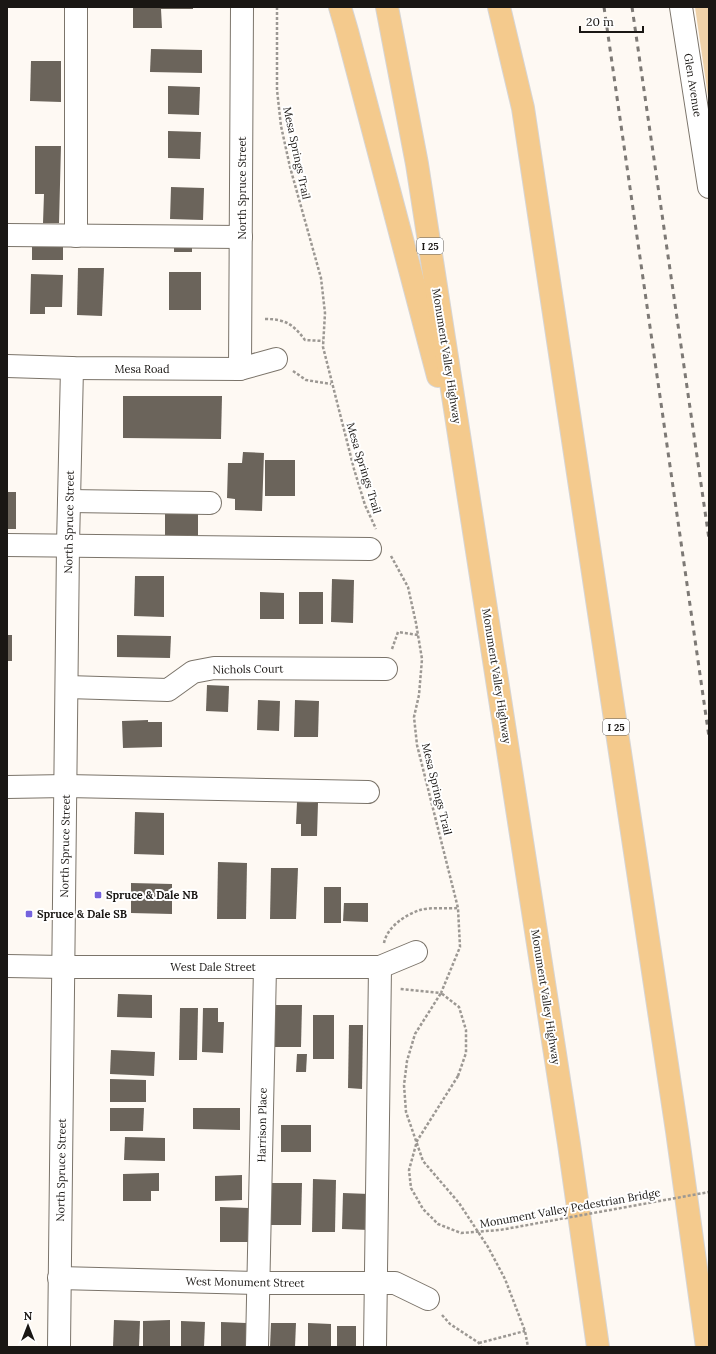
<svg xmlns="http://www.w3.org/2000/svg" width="716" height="1354" font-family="Lora,serif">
  <rect width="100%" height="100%" fill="#fef9f3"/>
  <polygon fill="#efd2a9" points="695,7 709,7 709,103"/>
  <g fill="#6b645b">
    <polygon points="133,7 193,7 193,9 161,9 162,28 133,28"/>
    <polygon points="151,49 202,50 202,73 150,72"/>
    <polygon points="31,61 61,61 61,102 30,101"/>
    <polygon points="168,86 200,87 199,115 168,114"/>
    <polygon points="168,131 201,132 200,159 168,158"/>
    <polygon points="35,146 61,146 59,223 43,223 44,194 35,194"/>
    <polygon points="171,187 204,188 203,220 170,219"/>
    <rect x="32" y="239" width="31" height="21"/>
    <rect x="174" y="239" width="18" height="13"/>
    <polygon points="78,268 104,268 102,316 77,315"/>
    <rect x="169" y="272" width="32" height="38"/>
    <polygon points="31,274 63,275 62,307 45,307 45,314 30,314"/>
    <polygon points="123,396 222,396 221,439 123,438"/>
    <polygon points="243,452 264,453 262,511 235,510 235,499 227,498 228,463 242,463"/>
    <rect x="265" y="460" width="30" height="36"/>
    <rect x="7" y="492" width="9" height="37"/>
    <polygon points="165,513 198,514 198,536 165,535"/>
    <polygon points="135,576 164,576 164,617 134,616"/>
    <polygon points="332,579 354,580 353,623 331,622"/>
    <polygon points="260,592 284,593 284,619 260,619"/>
    <rect x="299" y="592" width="24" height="32"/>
    <rect x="7" y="635" width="5" height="26"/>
    <polygon points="117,635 171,636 170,658 117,657"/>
    <polygon points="207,685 229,686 228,712 206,711"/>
    <polygon points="258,700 280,701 279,731 257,730"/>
    <polygon points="295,700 319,701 318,737 294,737"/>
    <polygon points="148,720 148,722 162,722 162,747 123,748 122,721"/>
    <polygon points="297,802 318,803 317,836 301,836 301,824 296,824"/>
    <polygon points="135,812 164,813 164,855 134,854"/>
    <polygon points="218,862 247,863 246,919 217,919"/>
    <polygon points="271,868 298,868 296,919 270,919"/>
    <polygon points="131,883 172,884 172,914 131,913"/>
    <rect x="324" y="887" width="17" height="36"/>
    <polygon points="344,903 368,903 368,922 343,921"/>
    <polygon points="118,994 152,995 152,1018 117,1017"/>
    <polygon points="274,1005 302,1005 301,1047 274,1047"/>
    <polygon points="180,1008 198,1008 197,1060 179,1060"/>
    <polygon points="203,1008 218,1008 218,1022 224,1022 223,1053 202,1052"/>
    <rect x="313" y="1015" width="21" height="44"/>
    <polygon points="349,1025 363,1025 362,1089 348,1088"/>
    <polygon points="111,1050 155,1052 154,1076 110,1074"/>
    <polygon points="297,1054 307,1054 306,1072 296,1072"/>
    <polygon points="110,1079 146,1080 146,1102 110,1102"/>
    <polygon points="110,1108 144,1108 143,1131 110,1131"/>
    <polygon points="193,1108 240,1108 240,1130 193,1129"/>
    <rect x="281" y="1125" width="30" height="27"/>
    <polygon points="125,1137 165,1138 165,1161 124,1160"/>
    <polygon points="159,1173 159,1191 151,1191 151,1201 123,1201 123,1174"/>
    <polygon points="242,1175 242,1200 215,1201 215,1176"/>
    <polygon points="313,1179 336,1180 335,1232 312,1232"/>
    <polygon points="271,1183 302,1183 301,1225 271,1225"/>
    <polygon points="343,1193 369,1194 369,1230 342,1229"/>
    <polygon points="220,1207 249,1208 248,1242 220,1242"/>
    <polygon points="114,1320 140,1321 139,1347 113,1347"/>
    <polygon points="170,1320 170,1347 143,1347 143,1321"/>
    <polygon points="181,1321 205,1322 204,1347 181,1347"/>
    <polygon points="221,1322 246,1323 246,1347 221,1346"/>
    <polygon points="271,1323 296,1323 295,1347 270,1347"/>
    <polygon points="308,1323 331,1324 331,1347 308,1347"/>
    <rect x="337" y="1326" width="19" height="21"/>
  </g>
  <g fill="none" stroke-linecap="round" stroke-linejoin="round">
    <defs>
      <g id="minor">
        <polyline points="76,7 76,236"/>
        <polyline points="681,7 709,187"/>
        <polyline points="7,235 241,237"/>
        <polyline points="7,366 72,368 240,369 276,359"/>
        <polyline points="240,369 242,7"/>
        <polyline points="69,501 210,503"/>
        <polyline points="7,545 370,549"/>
        <polyline points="67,687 168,690 193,672 214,668 386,669"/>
        <polyline points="7,787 66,786 368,792"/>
        <polyline points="7,966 63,967 380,967 416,952"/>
        <polyline points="59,1278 258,1283 395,1283 428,1299"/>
        <polyline points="59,1347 68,545 72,368"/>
        <polyline points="257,1347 265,967"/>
        <polyline points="375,1347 380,967"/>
      </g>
      <g id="highway">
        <polyline points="340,7 347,31 438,376"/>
        <polyline points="387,7 417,164 569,1144 598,1347"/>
        <polyline points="499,7 523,108 677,1131 707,1347"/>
      </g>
    </defs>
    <use href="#minor" stroke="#7b746a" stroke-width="24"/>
    <use href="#highway" stroke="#d6d5d5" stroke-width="24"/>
    <g stroke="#9c9893" stroke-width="2.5" stroke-dasharray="3 2" stroke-linecap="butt">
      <polyline points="277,7 277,90 281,126 290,167 321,278 325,313 323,347 354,469 365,505 376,529"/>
      <path d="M 265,319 C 285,319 293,324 305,340 L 323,341"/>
      <polyline points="293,371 306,380 331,384"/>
      <polyline points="391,556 408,587 416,623 422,659 419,695 414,717 417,745 458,908 460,947 441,993 400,989"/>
      <polyline points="392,649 398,632 418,635"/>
      <path d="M 384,943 C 387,927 405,915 420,910 C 430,907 447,909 458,908"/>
      <polyline points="458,1076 466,1053 466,1030 459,1007 441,993 415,1034 407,1061 404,1085 406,1112 423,1161 459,1203 488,1247 505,1279 525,1331 528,1347"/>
      <polyline points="442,1315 450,1324 479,1343 481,1347"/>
      <polyline points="479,1343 525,1331"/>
    </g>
    <use href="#minor" stroke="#fff" stroke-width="22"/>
    <use href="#highway" stroke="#f4ca8d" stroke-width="22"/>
    <g stroke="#7d7975" stroke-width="3" stroke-dasharray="5 5" stroke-linecap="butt">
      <polyline points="604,7 709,737"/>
      <polyline points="632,7 709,539"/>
    </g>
    <polyline stroke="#9c9893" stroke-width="2.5" stroke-dasharray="3 2" stroke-linecap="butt" points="458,1076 417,1141 409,1170 411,1188 423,1209 438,1224 461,1233 500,1230 709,1192"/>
  </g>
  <g fill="#7563dd" stroke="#fff" stroke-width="1.5">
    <rect x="94" y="891" width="8" height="8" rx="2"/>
    <rect x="25" y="910" width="8" height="8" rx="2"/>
  </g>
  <g text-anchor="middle" stroke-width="4" stroke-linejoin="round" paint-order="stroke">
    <g fill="#fff" stroke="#5f5d5a" stroke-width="1">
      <rect x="417" y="238" width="26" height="16" rx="3"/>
      <rect x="603" y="719" width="26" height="16" rx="3"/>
    </g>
    <g font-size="10" font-weight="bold" fill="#1a1714">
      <text x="430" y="250">I 25</text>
      <text x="616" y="731">I 25</text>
    </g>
    <g font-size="11" fill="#1a1714" stroke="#fff">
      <text transform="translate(693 85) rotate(81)" y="4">Glen Avenue</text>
      <text transform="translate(297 153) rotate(78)" y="4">Mesa Springs Trail</text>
      <text transform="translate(242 188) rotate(-90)" y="4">North Spruce Street</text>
      <text transform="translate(447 356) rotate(81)" y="4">Monument Valley Highway</text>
      <text x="142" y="373">Mesa Road</text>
      <text transform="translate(364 468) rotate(73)" y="4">Mesa Springs Trail</text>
      <text transform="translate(69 522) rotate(-89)" y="4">North Spruce Street</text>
      <text transform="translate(248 669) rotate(-1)" y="4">Nichols Court</text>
      <text transform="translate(497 676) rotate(81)" y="4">Monument Valley Highway</text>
      <text transform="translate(437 789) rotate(76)" y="4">Mesa Springs Trail</text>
      <text transform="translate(65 846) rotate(-89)" y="4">North Spruce Street</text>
      <text x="213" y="971">West Dale Street</text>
      <text transform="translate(546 997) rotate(81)" y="4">Monument Valley Highway</text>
      <text transform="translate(262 1125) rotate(-89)" y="4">Harrison Place</text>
      <text transform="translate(61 1170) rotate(-89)" y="4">North Spruce Street</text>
      <text transform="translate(570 1208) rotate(-10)" y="4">Monument Valley Pedestrian Bridge</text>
      <text transform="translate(245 1282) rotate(1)" y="4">West Monument Street</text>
    </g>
    <g font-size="11" font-weight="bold" fill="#1a1714" stroke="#fff" text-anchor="start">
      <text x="106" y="899">Spruce &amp; Dale NB</text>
      <text x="37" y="918">Spruce &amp; Dale SB</text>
    </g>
  </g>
  <rect width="716" height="1354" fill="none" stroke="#1a1714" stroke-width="16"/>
  <g transform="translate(28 1326)" stroke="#ffffff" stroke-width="3" paint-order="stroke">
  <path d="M0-3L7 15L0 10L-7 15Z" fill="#1a1714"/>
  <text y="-6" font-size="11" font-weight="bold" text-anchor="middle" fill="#1a1714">N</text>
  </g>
  <path d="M580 26v6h63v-6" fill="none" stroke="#1a1714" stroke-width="2"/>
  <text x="586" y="26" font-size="12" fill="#1a1714" stroke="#ffffff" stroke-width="3" paint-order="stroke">20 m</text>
</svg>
